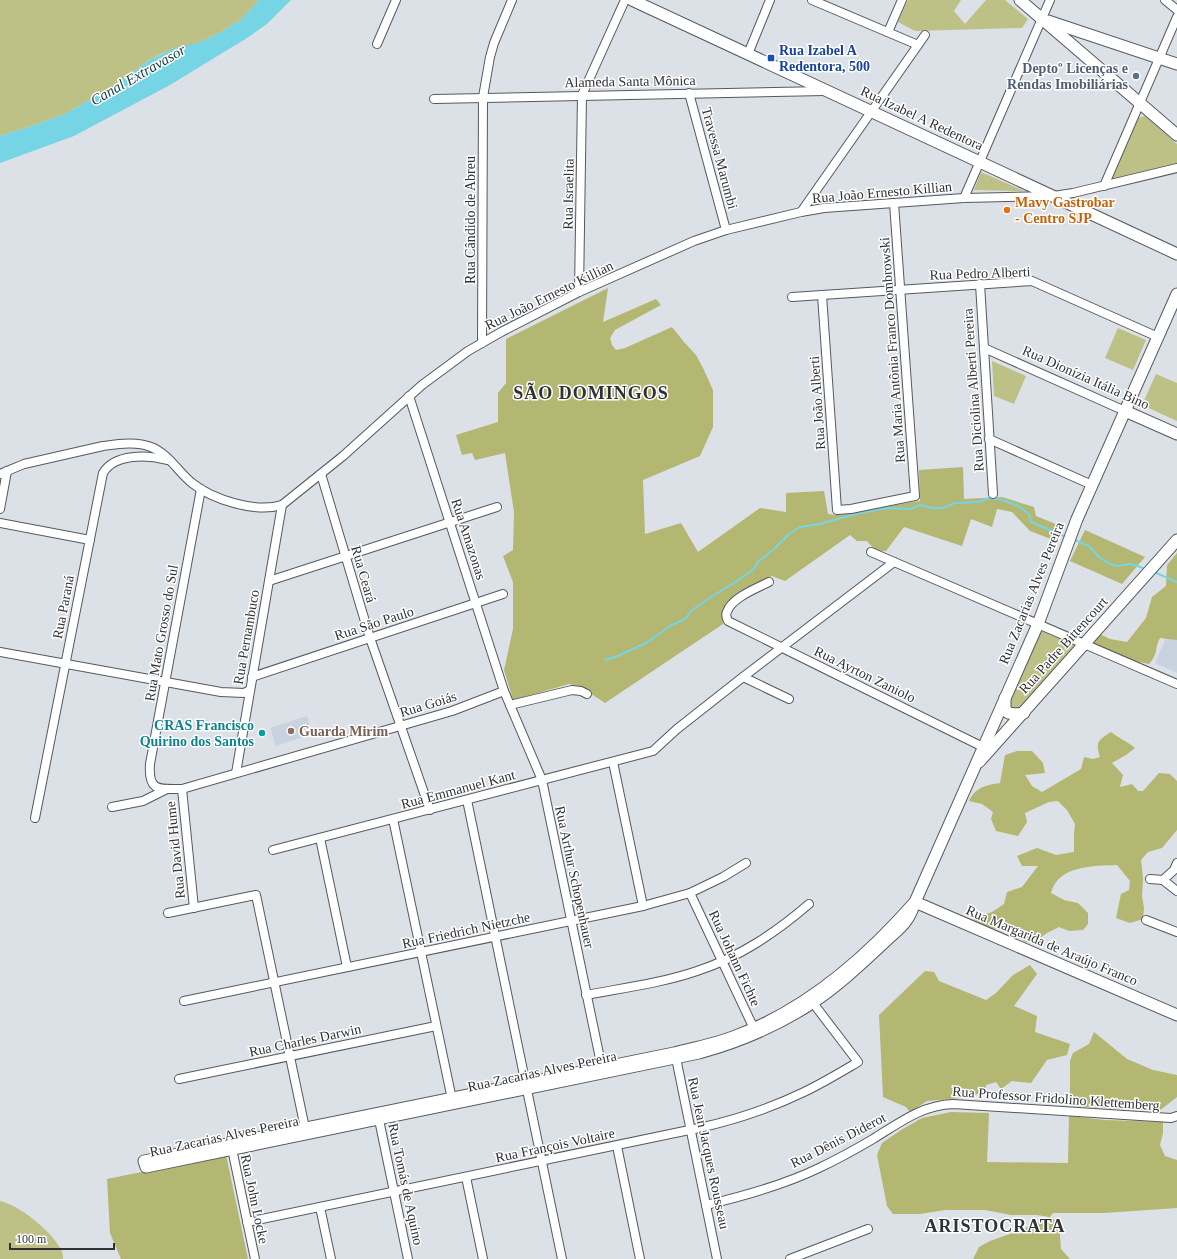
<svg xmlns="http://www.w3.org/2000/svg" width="1177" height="1259" font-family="Georgia,serif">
  <rect width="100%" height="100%" fill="#dbe1e7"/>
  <g fill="#c9d3df">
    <polygon points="1177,614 1177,673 1155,663"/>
    <polygon points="307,716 312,734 276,746 270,728"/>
  </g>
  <g fill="#bdc185">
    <polygon points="0,0 259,0 242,19 221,32 201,42 163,53 149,60 119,83 65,114 32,126 0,136"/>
    <polygon points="908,0 961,0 954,11 965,24 986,0 1005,0 1028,19 1022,28 915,31 898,22"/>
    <polygon points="1145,116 1177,144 1177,165 1110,182 1135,119"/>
    <polygon points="981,172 1024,191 974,190"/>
    <polygon points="1118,328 1146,340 1133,370 1105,358"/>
    <polygon points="992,361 1026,376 1014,404 994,396"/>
    <polygon points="1156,374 1177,383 1177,421 1142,405"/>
    <polygon points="1039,630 1075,645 1017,711 1010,710 1007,704"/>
    <path d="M 0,1201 C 19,1205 53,1232 61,1250 C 63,1252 63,1256 63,1259 L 0,1259 Z"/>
  </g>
  <g fill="#b3b771">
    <polygon points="608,288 603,322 656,299 661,305 615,330 610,338 612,345 616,350 625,348 672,327 684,342 696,355 703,368 713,390 713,427 700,456 643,480 645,534 681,523 698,552 760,508 786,512 786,493 824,491 828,514 836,515 920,501 919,470 963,467 964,499 1002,497 1034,507 1036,516 1063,527 1056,541 1030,531 1012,512 997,509 992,527 971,519 962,546 904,527 886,551 876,551 867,541 857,541 850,535 785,581 772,576 730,599 723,609 723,624 605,703 579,686 569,684 513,700 504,670 513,629 513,582 503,556 513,550 514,512 505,453 475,460 472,453 462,455 456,435 498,422 498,393 506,383 506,339"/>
    <polygon points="1085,530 1145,557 1122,584 1070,561"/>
    <path d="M 1177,553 L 1177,640 L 1160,638 C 1154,649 1159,653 1149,664 L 1135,661 L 1090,644 L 1096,632 L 1110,639 L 1127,642 L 1146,618 L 1152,597 L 1166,586 L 1167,565 Z"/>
    <path d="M 1111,732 C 1118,738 1127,741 1135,748 L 1126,755 L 1112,763 L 1123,775 L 1120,787 L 1132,784 L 1138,791 L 1143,791 L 1159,773 L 1170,774 L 1177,781 L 1177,830 L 1162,848 L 1148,852 L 1141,860 L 1143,878 L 1142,896 L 1144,908 L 1143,919 L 1130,923 L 1116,918 L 1121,894 L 1129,890 L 1130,881 L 1117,865 C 1094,866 1058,865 1051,893 L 1064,900 L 1078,903 L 1088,913 L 1088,924 L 1083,930 L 1069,931 L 1059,927 L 1047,933 L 1033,943 L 1025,942 L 1020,938 L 1021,927 L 1004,930 L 983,927 L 973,919 L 992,912 L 1004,904 L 1007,892 L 1022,887 L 1038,866 L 1022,866 L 1017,856 L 1037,848 L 1056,855 L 1074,852 L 1074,834 L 1075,824 L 1067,810 L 1058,801 L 1049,802 L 1025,813 L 1027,822 L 1018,836 L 996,831 L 991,819 L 993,812 L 982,804 L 969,801 C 976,787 986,785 1000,783 L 1005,755 L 1017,751 L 1032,751 L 1043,763 L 1045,773 L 1025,775 L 1032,786 L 1042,792 L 1081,769 L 1084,757 L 1093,759 L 1100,757 C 1095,742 1098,740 1111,732 Z"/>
    <polygon points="1030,965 1037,974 1014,1006 1037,1016 1035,1032 1070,1044 1067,1055 1047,1060 1031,1083 1012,1081 1001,1089 996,1082 986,1085 986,1092 962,1098 927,1101 910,1112 906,1107 883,1097 879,1015 925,971 934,972 939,981 986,1000 996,993 1013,975"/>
    <polygon points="1094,1032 1127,1059 1153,1070 1177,1075 1177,1097 1159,1111 1074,1106 1070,1097 1070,1061 1073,1053 1089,1044"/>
    <polygon points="951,1112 989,1113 987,1162 1068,1163 1069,1116 1105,1120 1163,1122 1163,1133 1160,1145 1165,1156 1177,1160 1177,1208 1104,1213 1053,1213 1050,1217 1060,1223 1060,1236 1061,1249 1070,1259 973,1259 979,1247 990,1241 1026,1228 1037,1222 1049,1217 1037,1215 1011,1215 985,1210 945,1210 920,1214 893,1214 887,1206 877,1155 882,1143 901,1130 922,1118"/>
    <polygon points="226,1155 248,1259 121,1259 110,1233 107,1179"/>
  </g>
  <polygon fill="#76d5e5" points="259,0 291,0 267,24 247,38 170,85 74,136 0,163 0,136 32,126 65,114 119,83 149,60 175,48 201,42 221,32 242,19"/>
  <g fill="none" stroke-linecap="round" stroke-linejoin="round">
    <g stroke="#76d5e5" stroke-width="2">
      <polyline points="1075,540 1089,546 1099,557 1110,564 1117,566 1131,564 1146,569"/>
      <polyline points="1154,572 1177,582"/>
      <polyline points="605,660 618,656 648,642 670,626 685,619 691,611 714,595 734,583 754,569 758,562 774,549 789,534 800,527 820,524 859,513 887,508 910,509 920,505 932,508 943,508 955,503 978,502 989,498 1003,500 1018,506 1029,514 1031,522 1064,536"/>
    </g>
    <defs>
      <g id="street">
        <polyline points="812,0 918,45"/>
        <polyline points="1165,0 1177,10"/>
        <polyline points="888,32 902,0"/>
        <polyline points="377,44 396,0"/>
        <polyline points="748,54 770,0"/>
        <polyline points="689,93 726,230"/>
        <polyline points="434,99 825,91"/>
        <polyline points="1104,186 1177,17"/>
        <polyline points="964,198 1050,0"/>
        <polyline points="801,212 925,35"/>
        <polyline points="980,284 993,494"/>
        <polyline points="579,292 582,95 625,0"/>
        <polyline points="822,295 837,510 851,509 915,496 894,203"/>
        <polyline points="792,297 1032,281 1158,337"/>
        <polyline points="482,343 483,97 490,57 494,43 512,0"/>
        <polyline points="984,348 1125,411"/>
        <polyline points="409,396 504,691 542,780 603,1073"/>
        <polyline points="989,439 1092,485"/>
        <path d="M 0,474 L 24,464 L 103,446 C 118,444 136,441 151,447 C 169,454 178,472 192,483 C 213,500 256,513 282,505 L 343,456 L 422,385 L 468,351 L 503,331 L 579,292 L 694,241 L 726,230 L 801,212 L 824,208 L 964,198 L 1054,196 L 1073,193 L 1177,168"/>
        <polyline points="321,474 370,638 430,810"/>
        <path d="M 201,489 L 150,764 C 148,792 159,789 182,789 L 452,711 L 504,691"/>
        <polyline points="0,509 7,471"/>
        <polyline points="0,523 90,540"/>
        <polyline points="871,552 1177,684"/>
        <polyline points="269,581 497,507"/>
        <path d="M 769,582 C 757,588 731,598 727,612 C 725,615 727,618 728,621 L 989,750"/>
        <polyline points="0,652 221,692 244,693 250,690"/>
        <polyline points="252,677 503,594"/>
        <polyline points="743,677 789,699"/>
        <polyline points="510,705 572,690 581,691 587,694"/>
        <polyline points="613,762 643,906"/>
        <polyline points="236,773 282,505"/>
        <polyline points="182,789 194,908"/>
        <polyline points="467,800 562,1259"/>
        <polyline points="112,807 143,801 167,789"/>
        <path d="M 35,818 L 103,473 C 115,453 148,455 167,460"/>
        <polyline points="393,819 453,1104"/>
        <polyline points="320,838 347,967"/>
        <polyline points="273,850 653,751 677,729 743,677 894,562"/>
        <polyline points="1150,879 1163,880 1177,891"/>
        <polyline points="1163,880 1174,870 1177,863"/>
        <polyline points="690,893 756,1033"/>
        <polyline points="168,913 256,895 306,1133"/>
        <polyline points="1146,920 1177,932"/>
        <path d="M 586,995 C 623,988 662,983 697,971 C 740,957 775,933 809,904"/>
        <polyline points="184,1001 643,906 690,893 723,877 746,863"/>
        <polyline points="675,1053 717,1259"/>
        <polyline points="179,1079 436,1026"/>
        <polyline points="378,1115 408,1259"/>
        <polyline points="231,1144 255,1259"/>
        <polyline points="617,1146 640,1259"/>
        <polyline points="466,1177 483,1259"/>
        <path d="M 706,1205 C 744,1196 784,1185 819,1168 C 838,1159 856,1149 873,1139 C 899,1123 922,1105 953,1104 L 1171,1118 L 1177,1116"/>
        <polyline points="320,1207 331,1259"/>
        <path d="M 247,1222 L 699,1128 C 735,1120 771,1108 804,1092 C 823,1083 841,1072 858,1062 L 810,999"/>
        <polyline points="790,1259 868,1229"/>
      </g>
      <g id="secondary">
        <polyline points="632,0 1177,254"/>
        <polyline points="1020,0 1177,135"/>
        <polyline points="1048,21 1177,64"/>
        <polyline points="1125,411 1177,434"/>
        <polyline points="1005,698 1005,708 1008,713 1016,714 1024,713"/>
        <polyline points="979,762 1177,540"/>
        <path d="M 915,902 C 865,959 805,1011 733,1037 C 714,1044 694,1048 674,1053 L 144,1161 L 146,1167 L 699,1053 C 739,1042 777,1026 812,1003 C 844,982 870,955 898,930 C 907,922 911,914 915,902 L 1038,624 L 1077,519 L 1177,294"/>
        <polyline points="915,902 1177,1015"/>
      </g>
    </defs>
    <use href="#street" stroke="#55595f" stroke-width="10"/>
    <use href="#secondary" stroke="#55595f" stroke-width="13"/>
    <use href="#street" stroke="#fff" stroke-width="8"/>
    <use href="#secondary" stroke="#fff" stroke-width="11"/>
  </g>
  <rect fill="#1a4fb4" stroke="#fff" stroke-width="1.5" x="767" y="54" width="8" height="8" rx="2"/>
  <circle fill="#5c6f8a" stroke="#fff" stroke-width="1.5" cx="1136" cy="76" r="4"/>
  <circle fill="#e8710a" stroke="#fff" stroke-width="1.5" cx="1007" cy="210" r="4"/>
  <circle fill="#8d6e63" stroke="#fff" stroke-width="1.5" cx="291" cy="731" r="4"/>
  <circle fill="#0f9aa8" stroke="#fff" stroke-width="1.5" cx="262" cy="733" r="4"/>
  <g text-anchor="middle" stroke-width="3" stroke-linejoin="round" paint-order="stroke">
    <g font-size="14" font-weight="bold" fill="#164399" stroke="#fff" text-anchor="start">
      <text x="779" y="55">Rua Izabel A<tspan x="779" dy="16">Redentora, 500</tspan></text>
    </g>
    <g font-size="14" font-weight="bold" fill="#4e5e75" stroke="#fff" text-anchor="end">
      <text x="1128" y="73">Deptoº Licenças e<tspan x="1128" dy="16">Rendas Imobiliárias</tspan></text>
    </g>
    <g font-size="14" fill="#2f3134" stroke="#fff">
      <text transform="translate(630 81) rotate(-1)" y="5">Alameda Santa Mônica</text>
      <text transform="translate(922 118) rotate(25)" y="5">Rua Izabel A Redentora</text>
      <text transform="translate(720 158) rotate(75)" y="5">Travessa Marumbi</text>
      <text transform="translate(882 192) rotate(-5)" y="5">Rua João Ernesto Killian</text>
      <text transform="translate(568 194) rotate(-89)" y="5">Rua Israelita</text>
      <text transform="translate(470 220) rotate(-90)" y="5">Rua Cândido de Abreu</text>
      <text transform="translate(980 273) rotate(-2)" y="5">Rua Pedro Alberti</text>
      <text transform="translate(549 295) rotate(-26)" y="5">Rua João Ernesto Killian</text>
      <text transform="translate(892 350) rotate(-94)" y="5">Rua Maria Antônia Franco Dombrowski</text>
      <text transform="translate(1086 377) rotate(24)" y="5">Rua Dionízia Itália Bino</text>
      <text transform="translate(973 390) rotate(-94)" y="5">Rua Diciolina Alberti Pereira</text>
      <text transform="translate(817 403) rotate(-94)" y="5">Rua João Alberti</text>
      <text transform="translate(469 539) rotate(72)" y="5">Rua Amazonas</text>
      <text transform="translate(364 574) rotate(74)" y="5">Rua Ceará</text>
      <text transform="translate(1031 593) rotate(-68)" y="5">Rua Zacarias Alves Pereira</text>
      <text transform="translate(63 607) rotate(-79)" y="5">Rua Paraná</text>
      <text transform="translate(374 623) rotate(-18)" y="5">Rua São Paulo</text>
      <text transform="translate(161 633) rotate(-80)" y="5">Rua Mato Grosso do Sul</text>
      <text transform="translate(246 637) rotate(-80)" y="5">Rua Pernambuco</text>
      <text transform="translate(1063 645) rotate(-48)" y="5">Rua Padre Bittencourt</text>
      <text transform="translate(865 674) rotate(26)" y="5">Rua Ayrton Zaniolo</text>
      <text transform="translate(428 704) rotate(-17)" y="5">Rua Goiás</text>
      <text transform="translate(458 789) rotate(-15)" y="5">Rua Emmanuel Kant</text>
      <text transform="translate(175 850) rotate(-96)" y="5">Rua David Hume</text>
      <text transform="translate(575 877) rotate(78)" y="5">Rua Arthur Schopenhauer</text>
      <text transform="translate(466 930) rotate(-12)" y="5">Rua Friedrich Nietzche</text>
      <text transform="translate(1052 945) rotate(23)" y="5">Rua Margarida de Araújo Franco</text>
      <text transform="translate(735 958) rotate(65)" y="5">Rua Johann Fichte</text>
      <text transform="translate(305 1040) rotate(-12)" y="5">Rua Charles Darwin</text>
      <text transform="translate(542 1071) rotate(-12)" y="5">Rua Zacarias Alves Pereira</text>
      <text transform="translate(1056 1098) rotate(4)" y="5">Rua Professor Fridolino Klettemberg</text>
      <text transform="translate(224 1136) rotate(-12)" y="5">Rua Zacarias Alves Pereira</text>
      <text transform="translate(838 1140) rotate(-27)" y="5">Rua Dênis Diderot</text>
      <text transform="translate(555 1145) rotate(-12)" y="5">Rua François Voltaire</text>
      <text transform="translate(709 1153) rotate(78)" y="5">Rua Jean Jacques Rousseau</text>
      <text transform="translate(406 1184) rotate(78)" y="5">Rua Tomás de Aquino</text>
      <text transform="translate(255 1199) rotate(78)" y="5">Rua John Locke</text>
    </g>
    <g font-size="14" font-weight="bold" fill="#c56008" stroke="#fff" text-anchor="start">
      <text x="1015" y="207">Mavy Gastrobar<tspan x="1015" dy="16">- Centro SJP</tspan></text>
    </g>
    <g font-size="14" font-weight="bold" fill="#0d838f" stroke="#fff" text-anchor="end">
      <text x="254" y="730">CRAS Francisco<tspan x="254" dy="16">Quirino dos Santos</tspan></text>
    </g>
    <g font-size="14" font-weight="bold" fill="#785e54" stroke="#fff" text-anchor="start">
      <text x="299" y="736">Guarda Mirim</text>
    </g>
    <g font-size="15" font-style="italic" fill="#123e45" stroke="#fff">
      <text transform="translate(138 75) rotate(-30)" y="5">Canal Extravasor</text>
    </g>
    <g font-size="18" font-weight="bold" letter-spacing="1" fill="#2f3134" stroke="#fff">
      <text x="591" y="399">SÃO DOMINGOS</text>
      <text x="995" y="1232">ARISTOCRATA</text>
    </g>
  </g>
  <path d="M10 1243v6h104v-6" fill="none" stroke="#2f3134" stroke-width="2"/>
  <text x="16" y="1243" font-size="12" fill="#2f3134" stroke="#ffffff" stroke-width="3" paint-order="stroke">100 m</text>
</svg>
